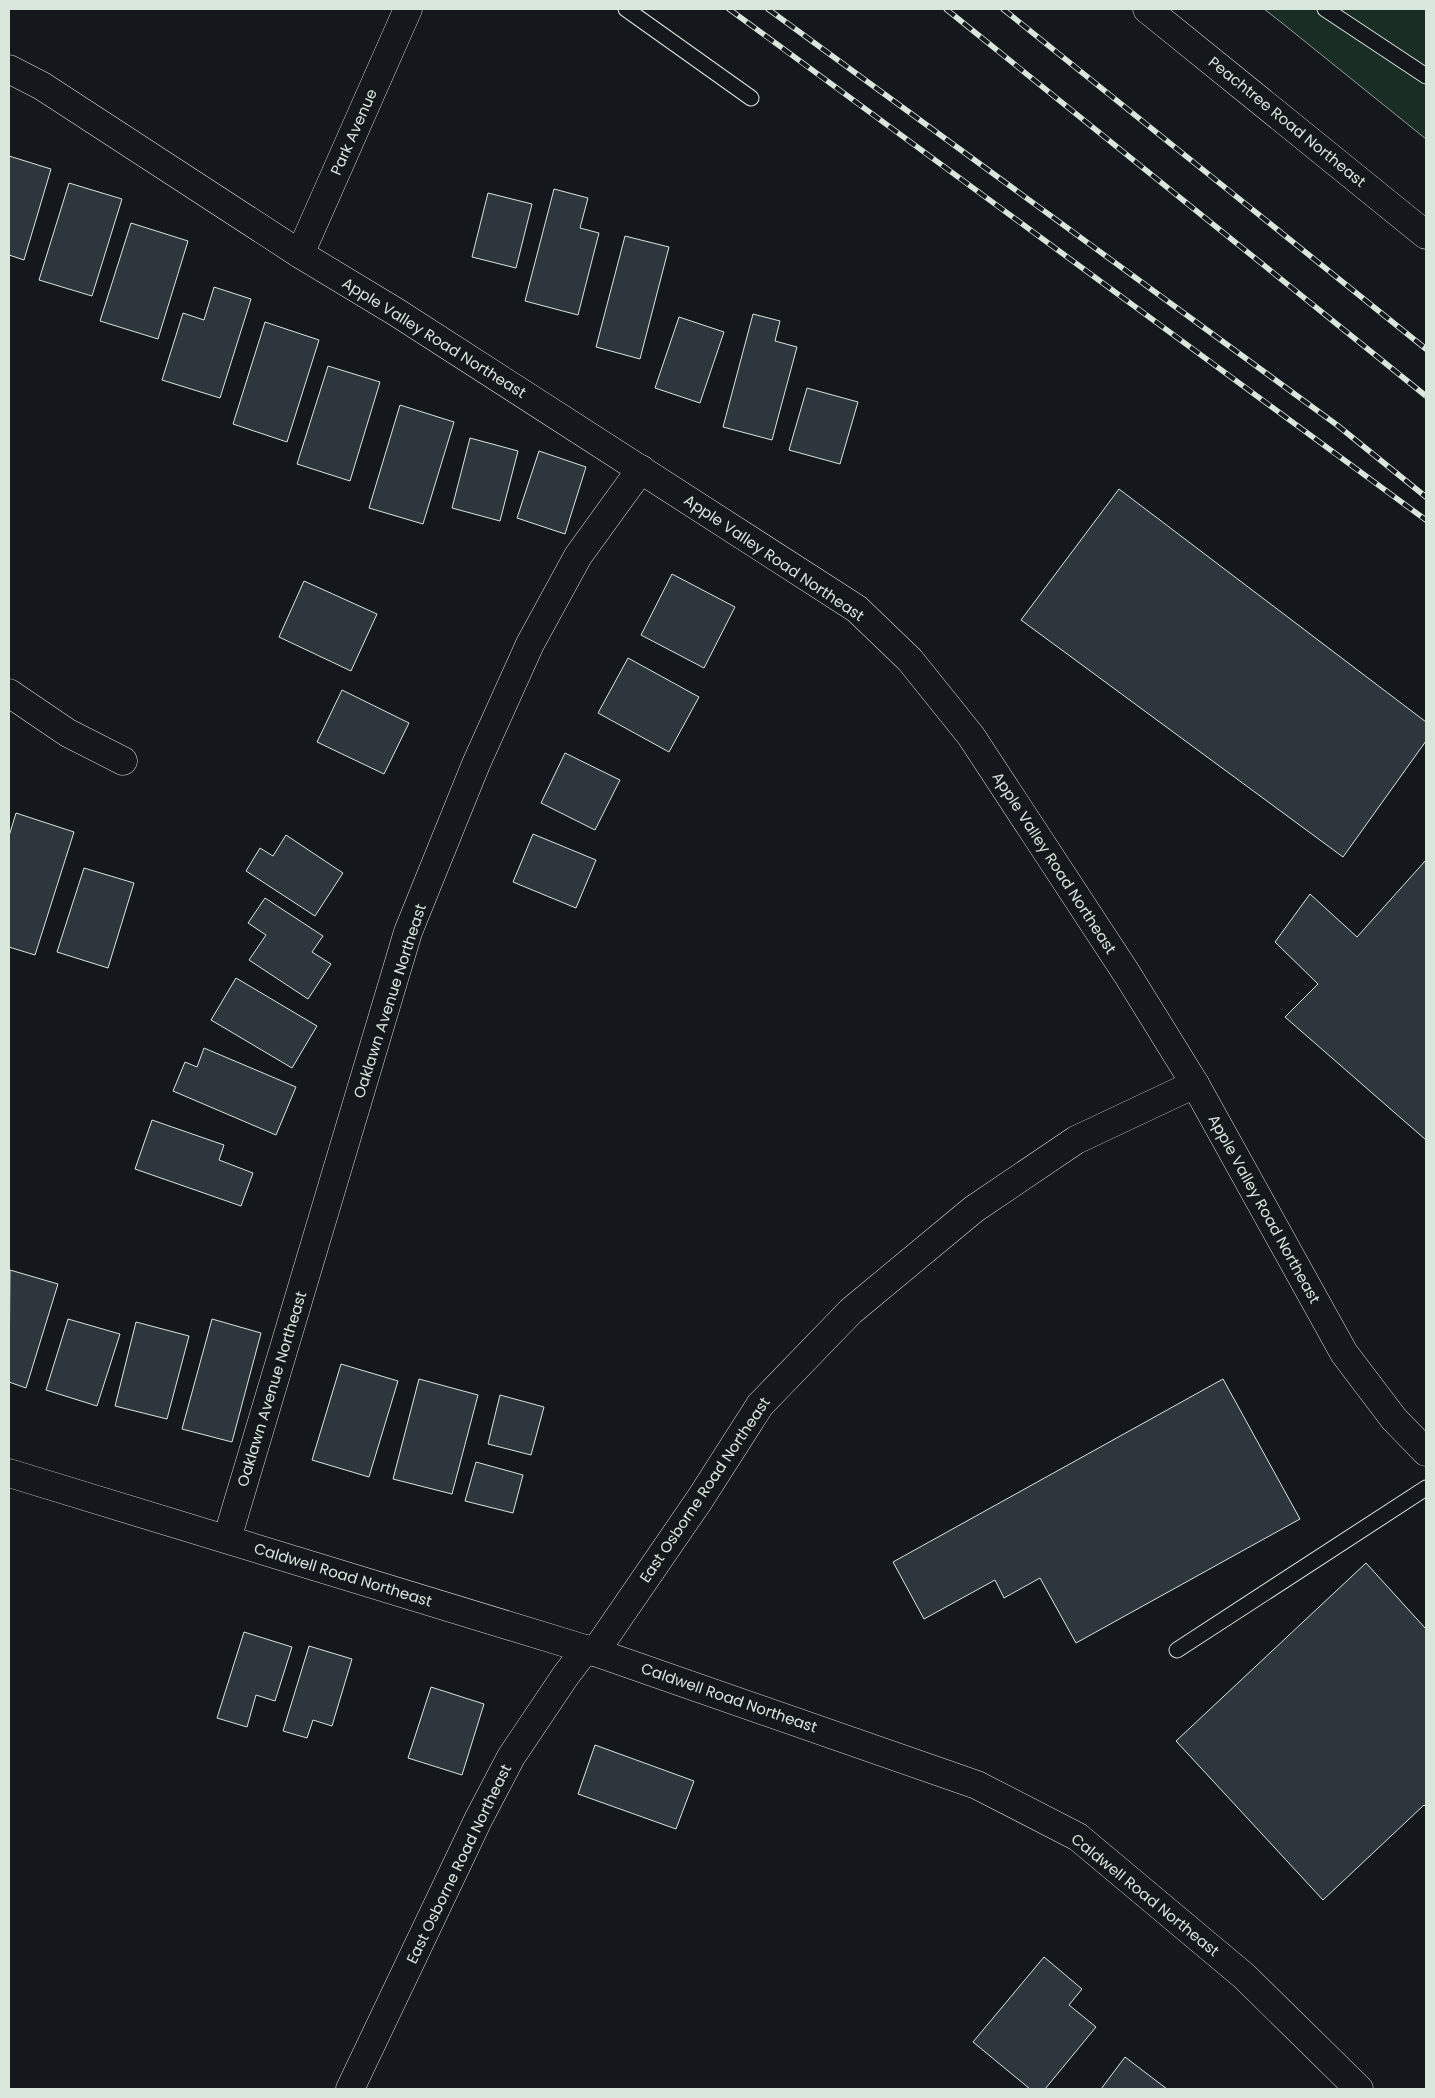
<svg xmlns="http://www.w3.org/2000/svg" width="1435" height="2098" font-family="Poppins,sans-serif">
  <rect width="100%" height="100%" fill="#14181c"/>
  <polygon fill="#1a2d24" stroke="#939e99" points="1264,9 1426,9 1426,139 1282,23"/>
  <g fill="#2c363c" stroke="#d8e6dc">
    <polygon points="9,156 51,169 24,260 9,255"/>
    <polygon points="69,183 122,199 92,296 39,280"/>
    <polygon points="554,189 588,198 580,228 599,233 578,315 525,301"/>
    <polygon points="488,193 532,204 516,268 472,257"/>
    <polygon points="131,223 188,241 158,339 100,321"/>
    <polygon points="625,236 669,247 640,359 596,347"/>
    <polygon points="214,287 251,299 220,398 162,380 183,313 204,320"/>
    <polygon points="753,314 780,321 775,341 797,347 772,440 723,427"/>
    <polygon points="679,317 724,332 700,403 655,388"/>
    <polygon points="265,322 319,340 287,442 233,424"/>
    <polygon points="328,366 380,382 350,481 297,464"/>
    <polygon points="807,388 858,402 840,464 789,450"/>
    <polygon points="400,405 454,422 423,524 369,508"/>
    <polygon points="470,438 518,451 500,521 452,508"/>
    <polygon points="539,451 586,467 565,534 517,518"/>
    <polygon points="1119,489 1426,722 1426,741 1343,857 1021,620"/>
    <polygon points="672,574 735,607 704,668 641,635"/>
    <polygon points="304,581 377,614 351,671 279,637"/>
    <polygon points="628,658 699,697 669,752 598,713"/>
    <polygon points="342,690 409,723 384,774 317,742"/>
    <polygon points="565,753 620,780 595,830 541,803"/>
    <polygon points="16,813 74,832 35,955 9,947 9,836"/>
    <polygon points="533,834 596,860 576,908 513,882"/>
    <polygon points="286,835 343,873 315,916 246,871 260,848 273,856"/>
    <polygon points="1426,860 1426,1140 1285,1017 1318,984 1275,942 1310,894 1357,937"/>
    <polygon points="84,868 134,883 108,968 57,952"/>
    <polygon points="265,898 323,936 312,952 331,964 308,999 249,960 266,935 248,923"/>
    <polygon points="236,978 317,1026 292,1068 211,1020"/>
    <polygon points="204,1048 296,1087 276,1135 173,1091 185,1062 197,1067"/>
    <polygon points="152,1120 224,1145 219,1160 253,1173 241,1206 135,1169"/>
    <polygon points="10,1270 58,1284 26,1388 9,1382"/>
    <polygon points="68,1319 120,1334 97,1406 46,1390"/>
    <polygon points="212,1319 261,1333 232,1442 182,1429"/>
    <polygon points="136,1322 189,1336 167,1419 115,1406"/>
    <polygon points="341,1364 398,1381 369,1477 312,1460"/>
    <polygon points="419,1379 478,1395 452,1494 393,1479"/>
    <polygon points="1223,1379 1300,1519 1076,1643 1040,1578 1004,1598 995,1580 924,1619 893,1562"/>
    <polygon points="500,1395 544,1407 531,1455 488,1444"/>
    <polygon points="476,1462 523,1475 513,1513 465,1501"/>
    <polygon points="1366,1563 1426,1629 1426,1807 1424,1805 1323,1900 1176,1741"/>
    <polygon points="244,1632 292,1647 275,1701 256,1695 247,1727 217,1718"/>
    <polygon points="309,1646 352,1659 332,1726 313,1720 307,1738 283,1731"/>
    <polygon points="431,1687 484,1704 462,1775 408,1758"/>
    <polygon points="595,1745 694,1781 676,1829 578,1794"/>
    <polygon points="1044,1957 1082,1989 1069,2005 1096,2027 1045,2089 1030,2089 973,2042"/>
    <polygon points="1125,2057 1167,2089 1101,2089"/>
  </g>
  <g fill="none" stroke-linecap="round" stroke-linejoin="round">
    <defs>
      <g id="lane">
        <polyline points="626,9 751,98"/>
        <polyline points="1325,9 1426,76"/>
        <polyline points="1177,1650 1426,1488"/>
      </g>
      <g id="street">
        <polyline points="9,69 42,86 300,254 396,312 857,609 910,660 971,736 1127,974 1195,1084 1344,1353 1394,1419 1426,1452"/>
        <polyline points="300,254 408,9"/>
        <polyline points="9,693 68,733 123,761"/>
        <polyline points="9,1473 595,1652 977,1785 1078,1837 1244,1976 1359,2089"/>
        <polyline points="227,1539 408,932 476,764 530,644 578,556 641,469"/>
        <polyline points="595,1652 700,1499 760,1405 851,1311 974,1209 1076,1140 1195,1084"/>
        <polyline points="350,2089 478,1820 511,1757 566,1675 586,1649"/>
      </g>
      <polyline id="highway" points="1147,9 1426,235"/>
    </defs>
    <use href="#lane" stroke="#d8e6dc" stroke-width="17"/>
    <use href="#street" stroke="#d8e6dc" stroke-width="29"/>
    <use href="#highway" stroke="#d8e6dc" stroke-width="29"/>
    <use href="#lane" stroke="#14181c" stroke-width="15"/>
    <use href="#street" stroke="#14181c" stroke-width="28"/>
    <use href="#highway" stroke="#14181c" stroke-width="28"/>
    <defs>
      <g id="rail">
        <polyline points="729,9 1426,520"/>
        <polyline points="768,9 1337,425 1426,497"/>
        <polyline points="946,9 1426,396"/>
        <polyline points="1003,9 1426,349"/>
      </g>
    </defs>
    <use href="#rail" stroke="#d8e6dc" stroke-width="5.5"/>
    <use href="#rail" stroke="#14181c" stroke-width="4" stroke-dasharray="11" stroke-linecap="butt"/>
  </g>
  <g text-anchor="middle" stroke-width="4" stroke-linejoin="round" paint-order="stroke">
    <g font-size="15" fill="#d8e6dc" stroke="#14181c">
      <text transform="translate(1287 122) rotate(39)" y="5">Peachtree Road Northeast</text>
      <text transform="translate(354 132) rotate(-66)" y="5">Park Avenue</text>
      <text transform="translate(434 338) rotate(32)" y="5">Apple Valley Road Northeast</text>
      <text transform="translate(774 558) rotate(34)" y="5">Apple Valley Road Northeast</text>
      <text transform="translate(1054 863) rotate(57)" y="5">Apple Valley Road Northeast</text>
      <text transform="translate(390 1001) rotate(-72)" y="5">Oaklawn Avenue Northeast</text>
      <text transform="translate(1264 1209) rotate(61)" y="5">Apple Valley Road Northeast</text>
      <text transform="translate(272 1389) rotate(-73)" y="5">Oaklawn Avenue Northeast</text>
      <text transform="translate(705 1490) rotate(-56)" y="5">East Osborne Road Northeast</text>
      <text transform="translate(343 1575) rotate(17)" y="5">Caldwell Road Northeast</text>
      <text transform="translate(729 1698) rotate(19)" y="5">Caldwell Road Northeast</text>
      <text transform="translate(459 1864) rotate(-64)" y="5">East Osborne Road Northeast</text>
      <text transform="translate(1145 1895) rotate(39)" y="5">Caldwell Road Northeast</text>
    </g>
  </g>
  <rect width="1435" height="2098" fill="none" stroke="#d8e6dc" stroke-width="20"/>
</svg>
